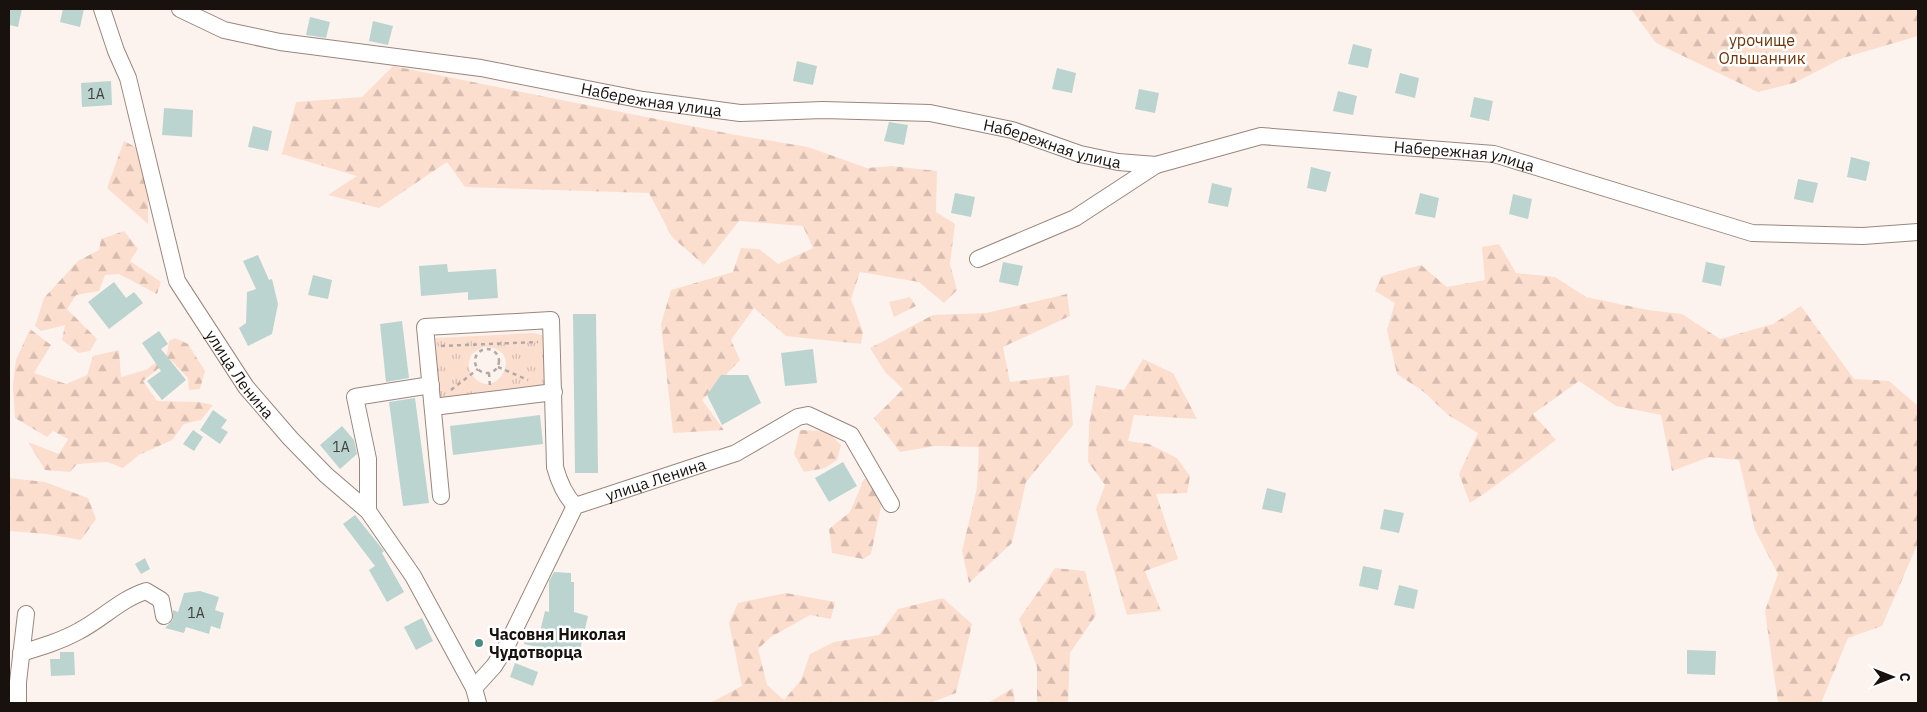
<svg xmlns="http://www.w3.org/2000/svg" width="1927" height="712" font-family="'IBM Plex Sans',sans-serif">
  <defs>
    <pattern id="grass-tufts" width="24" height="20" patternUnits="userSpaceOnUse" patternTransform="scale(1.25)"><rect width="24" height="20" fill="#fcdece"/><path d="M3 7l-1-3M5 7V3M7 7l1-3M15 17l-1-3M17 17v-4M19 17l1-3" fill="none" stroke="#d7bdb0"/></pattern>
    <pattern id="forest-firs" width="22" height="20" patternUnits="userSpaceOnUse" patternTransform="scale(1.25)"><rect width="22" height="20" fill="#fcdece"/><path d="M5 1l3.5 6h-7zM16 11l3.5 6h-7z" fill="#d7bdb0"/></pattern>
  </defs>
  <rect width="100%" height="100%" fill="#fcf3ef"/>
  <path fill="url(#grass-tufts)" fill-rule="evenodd" d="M 534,333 L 548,337 L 550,382 L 537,389 L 444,399 L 437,396 L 432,345 L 435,338 ZM 483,347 C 529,347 495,405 473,376 C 467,369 468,361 472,354 Z"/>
  <g fill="url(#forest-firs)">
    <polygon points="1631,9 1918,9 1918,36 1843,58 1794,83 1758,92 1656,43"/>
    <polygon points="393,66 736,135 808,147 867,168 891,166 937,171 936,212 955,224 950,264 957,290 944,303 919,282 860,272 851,299 863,332 861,344 786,336 754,308 731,340 740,360 702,400 724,430 673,433 661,324 671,290 733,272 741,248 759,249 778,264 813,248 803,226 739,221 704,265 672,237 649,193 465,187 447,162 379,208 328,195 357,176 282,154 296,102 362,97"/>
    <polygon points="124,141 139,149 148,188 148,224 107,188"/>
    <polygon points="124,231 138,249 130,261 161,282 157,294 119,274 105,275 99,291 76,295 67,309 97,339 90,351 79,353 62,340 65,325 41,331 35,326 44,298 78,261 99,250 101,239"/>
    <path d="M 1499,244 L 1516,273 L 1555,277 L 1586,297 L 1648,310 L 1682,314 L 1720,339 L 1773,324 L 1801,306 L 1854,379 L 1889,381 L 1918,406 L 1918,543 L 1882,626 L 1848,638 L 1821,703 L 1778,703 L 1765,611 L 1778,574 L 1755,530 L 1739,460 L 1709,457 L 1672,471 L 1661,415 L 1616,406 L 1579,381 L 1533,414 L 1556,440 C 1527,461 1500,484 1470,503 L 1459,474 L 1478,433 L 1448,415 L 1424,392 L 1397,374 L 1387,330 L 1395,303 L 1375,291 L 1382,276 L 1421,265 L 1447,287 L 1485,280 L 1482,247 Z"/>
    <polygon points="1067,294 1070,316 1003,347 1010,382 1069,375 1073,425 1026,482 1012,543 969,583 962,551 977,488 979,447 935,446 900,452 874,418 903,389 885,372 870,348 933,315 986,313"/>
    <polygon points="910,297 916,306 894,317 889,302"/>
    <polygon points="30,329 51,345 34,373 66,384 87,375 93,356 119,350 121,377 146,370 167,354 169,341 175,338 188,344 205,371 200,389 189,390 188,378 170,359 143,381 157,401 199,402 213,405 201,420 184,424 172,440 139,455 123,468 107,462 77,464 70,472 45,470 28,442 59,454 68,439 53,431 47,437 15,418 13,386 16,360"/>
    <polygon points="1143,359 1173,373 1197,419 1134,415 1128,441 1149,444 1177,458 1190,476 1187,493 1156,494 1178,559 1145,571 1161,611 1127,615 1096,509 1105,485 1088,462 1089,424 1096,385 1124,390"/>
    <polygon points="800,430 827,431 841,445 837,460 825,468 804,472 794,454"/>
    <polygon points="9,478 45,482 88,498 96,519 81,540 47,534 9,531"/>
    <polygon points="864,479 873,479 882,502 871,554 863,559 832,553 829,529 850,512"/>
    <polygon points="1055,568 1085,571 1096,615 1070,653 1068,703 1037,703 1037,667 1019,619"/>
    <polygon points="786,593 835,602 831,619 810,615 771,637 758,649 767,685 784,700 801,680 810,654 834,642 879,635 898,609 943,598 972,624 956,693 930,703 710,703 742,686 729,623 738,603"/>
    <polygon points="1013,688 1015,703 988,703"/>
  </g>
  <g fill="#bbd4cf">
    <polygon points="9,9 22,9 18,27 9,25"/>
    <polygon points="63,9 84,9 80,27 60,22"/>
    <polygon points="310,17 330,22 326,38 306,35"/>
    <polygon points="373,21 393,26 388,45 369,41"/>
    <polygon points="1353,44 1372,49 1368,68 1348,64"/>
    <polygon points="797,61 817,66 813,85 793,81"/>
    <polygon points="1057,68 1076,73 1072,93 1052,89"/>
    <polygon points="1400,73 1419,78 1415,98 1395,93"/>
    <polygon points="111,81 112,105 82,107 81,83"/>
    <polygon points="1139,89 1159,93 1155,113 1135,109"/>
    <polygon points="1338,91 1357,96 1353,115 1333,111"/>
    <polygon points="1474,97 1493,101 1489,121 1470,117"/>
    <polygon points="164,108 193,110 192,137 162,135"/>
    <polygon points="889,122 908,125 904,145 884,141"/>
    <polygon points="253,126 272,131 268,151 248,147"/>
    <polygon points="1851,157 1870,162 1866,181 1847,177"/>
    <polygon points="1311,167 1331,172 1326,192 1307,188"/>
    <polygon points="1798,179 1818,183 1813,203 1794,199"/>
    <polygon points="1212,183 1232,188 1228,207 1208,203"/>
    <polygon points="955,193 975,197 971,217 951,213"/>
    <polygon points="1420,193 1439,198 1435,218 1415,214"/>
    <polygon points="1513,194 1532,199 1528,219 1509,214"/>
    <polygon points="258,255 269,280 272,279 278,304 272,334 248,346 239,328 246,323 247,292 256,289 243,261"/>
    <polygon points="1003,262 1023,266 1018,286 999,282"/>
    <polygon points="1706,262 1725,266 1721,286 1702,282"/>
    <polygon points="447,264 448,272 496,269 498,298 468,300 468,292 421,296 419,266"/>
    <polygon points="313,275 332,280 328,299 308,295"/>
    <polygon points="114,282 126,298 134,292 143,303 109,329 88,302"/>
    <polygon points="573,314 596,314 598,473 575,473"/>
    <polygon points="402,321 409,378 386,382 380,324"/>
    <polygon points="159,331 168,344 161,349 186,380 162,400 147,381 161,371 142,343"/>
    <polygon points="813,349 817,383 785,386 781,353"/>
    <polygon points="721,375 748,375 761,403 722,425 707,395"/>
    <polygon points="415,398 429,503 403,506 389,402"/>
    <polygon points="213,410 227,420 221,428 228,432 220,444 200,430"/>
    <polygon points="540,415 543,444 453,455 450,426"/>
    <polygon points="342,426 354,440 357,454 340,469 320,445"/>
    <polygon points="193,430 203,437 194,451 183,444"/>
    <polygon points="843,462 857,486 829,502 815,478"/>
    <polygon points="1267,488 1286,493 1282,513 1262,509"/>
    <polygon points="1384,509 1404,513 1399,533 1380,529"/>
    <polygon points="355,515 384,551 382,553 404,592 387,602 369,570 375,566 343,524"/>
    <polygon points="145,558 150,569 141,574 135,564"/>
    <polygon points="1363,566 1382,570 1378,590 1359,586"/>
    <polygon points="554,572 571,573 571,582 574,582 574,612 588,616 580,650 568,646 566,654 524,644 527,633 539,636 545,611 549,612 549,581"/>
    <polygon points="1399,585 1418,590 1414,609 1394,605"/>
    <polygon points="200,591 219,597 215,610 224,613 220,629 211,626 209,634 186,627 184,633 165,628 173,620 173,610 178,612 184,593"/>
    <polygon points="422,618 433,641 416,650 404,627"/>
    <polygon points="1687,650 1716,651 1715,675 1687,674"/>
    <polygon points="60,652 74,652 75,675 51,676 50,659 60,659"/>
    <polygon points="515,663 538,672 533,686 510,677"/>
  </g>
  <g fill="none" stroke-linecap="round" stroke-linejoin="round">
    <defs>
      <g id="minor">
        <path id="s1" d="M 102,9 L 116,51 L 128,78 L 177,281 L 246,387 L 290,438 L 326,475 L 368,511 L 413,576 L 474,688 L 478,703"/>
        <path id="s2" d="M 180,9 L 224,30 L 280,42 L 481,68 L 643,100 L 740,113 L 823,110 L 930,113 L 1012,130 L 1080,154 L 1118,162 L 1156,165 L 1261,136 L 1494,154 L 1752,233 L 1863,236 L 1918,232"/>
        <polyline points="978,259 1075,218 1156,165"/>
        <polyline points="433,407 554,392"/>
        <path d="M 441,496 L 425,327 L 551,320 L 555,467 C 559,482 564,494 575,506"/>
        <polyline points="368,511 368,459 355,397 431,385"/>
        <path d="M 21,653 C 41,647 61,641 79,631 C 102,619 121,599 146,591 L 161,600 L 164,616"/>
        <path id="s3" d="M 474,688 L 494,666 L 506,647 L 575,506 L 736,453 L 798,417 L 808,415 L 851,435 L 891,504"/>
        <polyline points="18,703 18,682 26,614"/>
      </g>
    </defs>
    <use href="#minor" stroke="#99867c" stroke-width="18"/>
    <g stroke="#b2a9a5" stroke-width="2.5" stroke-dasharray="4 4" stroke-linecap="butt">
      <polyline points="441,346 538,342"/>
      <circle cx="487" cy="361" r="12"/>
      <polyline points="498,367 528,380"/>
      <polyline points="489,373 490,387"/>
      <polyline points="451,390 478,369"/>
    </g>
    <use href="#minor" stroke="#fff" stroke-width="16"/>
  </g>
  <circle fill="#488d84" stroke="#fff" stroke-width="2" cx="479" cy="643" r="5"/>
  <g text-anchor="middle" stroke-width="5" stroke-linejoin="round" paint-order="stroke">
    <g font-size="14" fill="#41423e">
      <text x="96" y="99">1А</text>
      <text x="341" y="452">1А</text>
      <text x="196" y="618">1А</text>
    </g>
    <g font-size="16" fill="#723306" stroke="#fff">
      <text x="1762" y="46">урочище<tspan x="1762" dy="18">Ольшанник</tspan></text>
    </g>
    <g font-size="16" fill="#18110d" stroke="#fff">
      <text dy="6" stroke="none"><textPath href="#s2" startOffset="482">Набережная улица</textPath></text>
      <text dy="6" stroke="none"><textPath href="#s2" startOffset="888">Набережная улица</textPath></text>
      <text dy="6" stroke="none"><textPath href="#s2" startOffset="1308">Набережная улица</textPath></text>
      <text dy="6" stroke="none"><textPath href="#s1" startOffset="395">улица Ленина</textPath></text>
      <text dy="6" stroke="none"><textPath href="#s3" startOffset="294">улица Ленина</textPath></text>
    </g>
    <g font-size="16" font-weight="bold" fill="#18110d" stroke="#fff" text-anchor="start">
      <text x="489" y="640">Часовня Николая<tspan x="489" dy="18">Чудотворца</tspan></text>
    </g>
  </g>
  <rect width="1927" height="712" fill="none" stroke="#18110d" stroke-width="20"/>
  <g transform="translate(1892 677) rotate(90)" stroke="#ffffff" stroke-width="4" paint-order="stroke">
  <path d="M0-4L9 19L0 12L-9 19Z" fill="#18110d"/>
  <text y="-8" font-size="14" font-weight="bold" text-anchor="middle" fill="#18110d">С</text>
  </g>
</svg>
